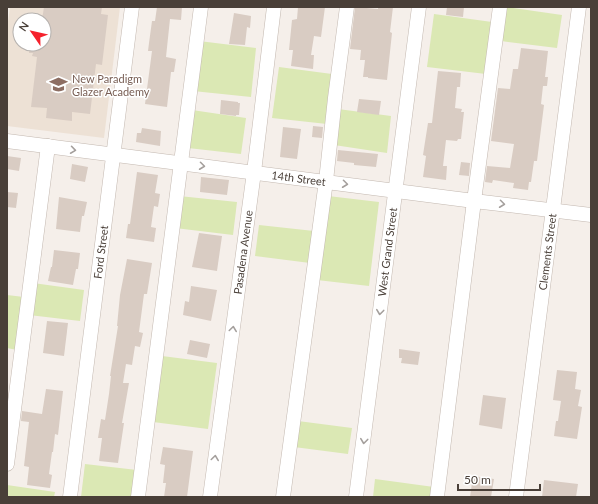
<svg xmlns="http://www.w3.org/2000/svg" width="598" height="504" font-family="Lato,sans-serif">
  <rect width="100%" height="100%" fill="#f5efea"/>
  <path fill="#ede1d5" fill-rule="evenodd" d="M 10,7 L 120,7 L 104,138 L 7,126 L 7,29 ZM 20,20 L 44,20 L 44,44 L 20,44 Z"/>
  <g fill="#dbe8b4">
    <polygon points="506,7 562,15 557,48 501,41"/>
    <polygon points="434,14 492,22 486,74 427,67"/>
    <polygon points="199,41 256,48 251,97 193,91"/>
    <polygon points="279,67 332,74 327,124 272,118"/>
    <polygon points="338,109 391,116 387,153 334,145"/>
    <polygon points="192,110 246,118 241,154 188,148"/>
    <polygon points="179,196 237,202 233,235 175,228"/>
    <polygon points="328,196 379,202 369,286 317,280"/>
    <polygon points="259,225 314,231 310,263 255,256"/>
    <polygon points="33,283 84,290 80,321 29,315"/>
    <polygon points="7,295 24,297 17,350 7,348"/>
    <polygon points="162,356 217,363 208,429 153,422"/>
    <polygon points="298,421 352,428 348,454 294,447"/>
    <polygon points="85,464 137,470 133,497 81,497"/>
    <polygon points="375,479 434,487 433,497 373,497"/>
    <polygon points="7,485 55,492 54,497 7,497"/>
  </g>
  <g fill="#d9ccc3">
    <polygon points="44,7 102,7 101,14 108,15 102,65 96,64 90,114 72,112 72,121 46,118 47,108 31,107 37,57 32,56 33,53 29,53 30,44 44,44 44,20 42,20"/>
    <polygon points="157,7 182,7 181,20 170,19 166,57 176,59 174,72 171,72 167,107 145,104 152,51 148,51 149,43 152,21 155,21"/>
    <polygon points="298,7 325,7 321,37 314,36 311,55 314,55 313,69 291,66 293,50 289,50 292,20 297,19"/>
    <polygon points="355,7 378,9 378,7 393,7 390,32 392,33 387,80 368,78 368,77 363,77 365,60 360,60 361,50 350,49"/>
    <polygon points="447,7 464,7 463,17 446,15"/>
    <polygon points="234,13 251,16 250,28 247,27 245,45 229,44"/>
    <polygon points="521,48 548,51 545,77 548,77 547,86 543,86 541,104 544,105 537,161 534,161 531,182 529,182 528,190 513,188 514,183 493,180 492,183 485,182 487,166 510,168 514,144 491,141 498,88 510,89 513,69 518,69"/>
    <polygon points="438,71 461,73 460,87 457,87 455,108 462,109 461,112 464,112 461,139 458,139 457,141 446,140 443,166 447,166 446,180 423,177 426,156 423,155 425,142 428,123 432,123"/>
    <polygon points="359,99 381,101 379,115 357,112"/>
    <polygon points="221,100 238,102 238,103 240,103 239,115 236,115 236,116 220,114"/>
    <polygon points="313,126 323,127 322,138 312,137"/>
    <polygon points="283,127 301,129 297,159 280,157"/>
    <polygon points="142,128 161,131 160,146 136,142 137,133 141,133"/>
    <polygon points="338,150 378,154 376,167 354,165 354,163 337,161"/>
    <polygon points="7,156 21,158 19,171 7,169"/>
    <polygon points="461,162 470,163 469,176 459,175"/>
    <polygon points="72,164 88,167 85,182 70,179"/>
    <polygon points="137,172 158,175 155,193 160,194 158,207 154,206 151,227 156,228 154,242 126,238 128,224 130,224"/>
    <polygon points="201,177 229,180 227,195 200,192"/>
    <polygon points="7,192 18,193 16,208 7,207"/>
    <polygon points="59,197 87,202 84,216 82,216 80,232 56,229"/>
    <polygon points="199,233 222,236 217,271 192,267"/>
    <polygon points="54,250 80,253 78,269 76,269 73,285 48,281 51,267 52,267"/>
    <polygon points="127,259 152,263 147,294 144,294 139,332 143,333 140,347 135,346 132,365 126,364 123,383 129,383 122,423 124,423 118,463 99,461 102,438 98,438 101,419 105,420 109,394 111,376 110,376 118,326 117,326 120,295"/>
    <polygon points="191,286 217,290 211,321 183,315 185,301 189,302"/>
    <polygon points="47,321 68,323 64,356 43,353"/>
    <polygon points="190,340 210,344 207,358 187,354"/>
    <polygon points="399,349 420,352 418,365 401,363 402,358 399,358"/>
    <polygon points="557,370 577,372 575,389 581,390 578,406 582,407 577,439 554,436 556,421 558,421 561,401 553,400"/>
    <polygon points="46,389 63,391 58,435 55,434 53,452 52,452 49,474 52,475 50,488 27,485 29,467 24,466 29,422 21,421 22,411 42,414"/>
    <polygon points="483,395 506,398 502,429 479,425"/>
    <polygon points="163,447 193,451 187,497 164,497 166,483 163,483 165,465 160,464"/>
    <polygon points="473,476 494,479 491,497 470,497"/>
    <polygon points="544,480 578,484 576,497 542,497"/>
  </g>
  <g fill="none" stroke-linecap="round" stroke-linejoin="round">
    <defs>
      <g id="minor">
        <path id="s1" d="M 7,141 L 474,201 L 591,215"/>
        <polyline points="7,464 48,146"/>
        <path id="s2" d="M 70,497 L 132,7"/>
        <polyline points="138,497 201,7"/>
        <path id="s3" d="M 210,497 L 254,172 L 274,7"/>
        <polyline points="283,497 326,181 335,98 347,7"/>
        <path id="s4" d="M 356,497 L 419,7"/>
        <polyline points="437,497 474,201 500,7"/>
        <path id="s5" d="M 516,497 L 579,7"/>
      </g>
    </defs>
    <use href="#minor" stroke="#c3b8b0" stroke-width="15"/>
    <use href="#minor" stroke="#fff" stroke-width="14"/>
  </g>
  <defs><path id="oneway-chevron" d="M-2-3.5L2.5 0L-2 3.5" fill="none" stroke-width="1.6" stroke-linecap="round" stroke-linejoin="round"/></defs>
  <g stroke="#a49f9c">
    <use href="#oneway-chevron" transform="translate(73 150) rotate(8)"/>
    <use href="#oneway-chevron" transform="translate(202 166) rotate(7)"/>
    <use href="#oneway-chevron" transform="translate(345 184) rotate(7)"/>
    <use href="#oneway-chevron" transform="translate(502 204) rotate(7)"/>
    <use href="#oneway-chevron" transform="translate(380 312) rotate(97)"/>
    <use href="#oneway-chevron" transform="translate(233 329) rotate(-82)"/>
    <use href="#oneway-chevron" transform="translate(364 441) rotate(97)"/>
    <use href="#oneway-chevron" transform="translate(215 458) rotate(-82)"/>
  </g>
  <defs>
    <symbol id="school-bare" viewBox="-9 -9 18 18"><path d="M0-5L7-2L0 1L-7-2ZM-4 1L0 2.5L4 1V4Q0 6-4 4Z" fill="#8d6e63" stroke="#fff" stroke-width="2.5" paint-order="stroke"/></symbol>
  </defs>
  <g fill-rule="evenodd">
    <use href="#school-bare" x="46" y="72" width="25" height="25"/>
  </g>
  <g text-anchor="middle" stroke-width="3" stroke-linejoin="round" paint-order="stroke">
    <g font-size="11" fill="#785e54" stroke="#fff" text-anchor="start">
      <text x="72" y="83">New Paradigm<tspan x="72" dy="13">Glazer Academy</tspan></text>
    </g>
    <g font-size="11" fill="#493f38" stroke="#fff">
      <text dy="4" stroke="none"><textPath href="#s1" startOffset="294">14th Street</textPath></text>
      <text dy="4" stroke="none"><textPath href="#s2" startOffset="247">Ford Street</textPath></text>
      <text dy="4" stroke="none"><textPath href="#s3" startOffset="247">Pasadena Avenue</textPath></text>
      <text dy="4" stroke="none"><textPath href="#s4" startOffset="247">West Grand Street</textPath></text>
      <text dy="4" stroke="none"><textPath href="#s5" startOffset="247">Clements Street</textPath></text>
    </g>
  </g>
  <rect width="598" height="504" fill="none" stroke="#493f38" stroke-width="16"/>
  <g transform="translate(32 32) rotate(304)"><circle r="19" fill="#ffffff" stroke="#b6b2af"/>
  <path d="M0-3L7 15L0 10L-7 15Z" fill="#f5212c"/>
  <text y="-6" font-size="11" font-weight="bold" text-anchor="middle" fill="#493f38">N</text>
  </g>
  <path d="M458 484v6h82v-6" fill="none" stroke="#493f38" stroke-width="2"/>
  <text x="464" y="484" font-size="12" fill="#493f38" stroke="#ffffff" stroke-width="3" paint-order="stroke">50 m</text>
</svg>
